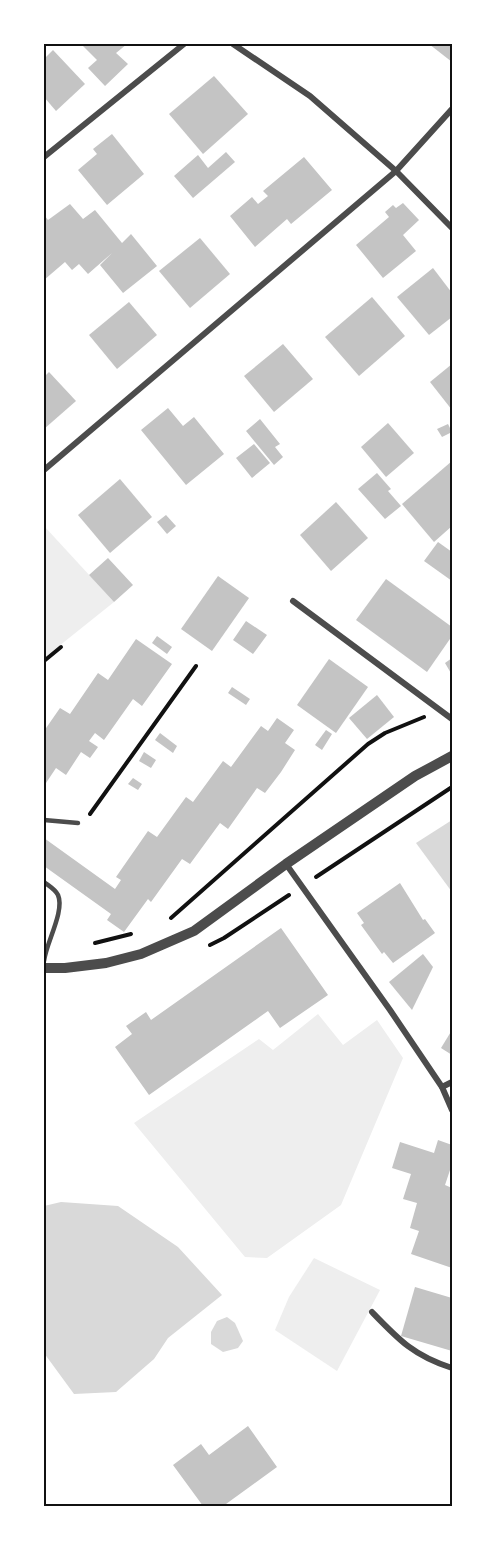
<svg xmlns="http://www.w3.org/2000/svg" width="496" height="1550" font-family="Lato,sans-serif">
  <rect width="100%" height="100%" fill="#fff"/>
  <g fill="#eee">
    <polygon points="44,526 114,602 44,658"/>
    <polygon points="318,1014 343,1045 377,1020 403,1058 341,1205 267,1258 245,1257 134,1123 259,1039 273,1050"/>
    <polygon points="314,1258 380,1290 337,1371 275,1330 289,1297"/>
  </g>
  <g fill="#d9d9d9">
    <polygon points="452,820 452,892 416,843"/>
    <polygon points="61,1202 118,1206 178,1247 222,1295 168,1338 154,1359 116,1392 74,1394 44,1353 44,1206"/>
    <polygon points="227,1317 235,1323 243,1341 238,1348 223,1352 211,1344 211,1332 217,1321"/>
  </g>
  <g fill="#c4c4c4">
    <polygon points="81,44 127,44 116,53 128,64 105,86 88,68 97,60"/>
    <polygon points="429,44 452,44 452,62"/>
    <polygon points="53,50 85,84 56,111 44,97 44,59"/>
    <polygon points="214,76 248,114 203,154 169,114"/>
    <polygon points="112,134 144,174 107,205 78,170 97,154 93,149"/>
    <polygon points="226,152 235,162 193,198 174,176 198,155 208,168"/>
    <polygon points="304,157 332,190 291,224 287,219 255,247 230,216 252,197 258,204 268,196 263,191"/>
    <polygon points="403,203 419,220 403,235 416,251 383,278 356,245 389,217 385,212 393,205 396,208"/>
    <polygon points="70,204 83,219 95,210 122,243 131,234 157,266 123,293 100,265 112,253 88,274 79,264 72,270 65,262 44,280 44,215 48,220"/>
    <polygon points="200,238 230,274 190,308 159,271"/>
    <polygon points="433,268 452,293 452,317 429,335 397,297"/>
    <polygon points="372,297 405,336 359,376 325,337"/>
    <polygon points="129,302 157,335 117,369 89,335"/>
    <polygon points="283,344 313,379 274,412 244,376"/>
    <polygon points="452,364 452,410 430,382"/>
    <polygon points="49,372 76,401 44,429 44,377"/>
    <polygon points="168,408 183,426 194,417 224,454 186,485 141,430"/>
    <polygon points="260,419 280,444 275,447 283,457 274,465 246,431"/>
    <polygon points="388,423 414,453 386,477 361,447"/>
    <polygon points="448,424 452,432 442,437 437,429"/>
    <polygon points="254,444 270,463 252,478 236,458"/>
    <polygon points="452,461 452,526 434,542 402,504"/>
    <polygon points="377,473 391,489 388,491 401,506 385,519 358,489"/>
    <polygon points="120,479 152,517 110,553 78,515"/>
    <polygon points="336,502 368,538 331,571 300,535"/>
    <polygon points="166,515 176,526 167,534 157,522"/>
    <polygon points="438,542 452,552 452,581 424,561"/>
    <polygon points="108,558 133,585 114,602 89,575"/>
    <polygon points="218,576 249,598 212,651 181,629"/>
    <polygon points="386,579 452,627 452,636 427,672 356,620"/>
    <polygon points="246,621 267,635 253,654 233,640"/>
    <polygon points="157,636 172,647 167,654 152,643"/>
    <polygon points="136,639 172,664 142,706 133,699 104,740 95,733 89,741 98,747 90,758 81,752 66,775 56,768 44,786 44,731 60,708 70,714 98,673 108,680"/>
    <polygon points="452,658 452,675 445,663"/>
    <polygon points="329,659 368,687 336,733 297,705"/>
    <polygon points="232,687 250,699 246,705 228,693"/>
    <polygon points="377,695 394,717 367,739 349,718"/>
    <polygon points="277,718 294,730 285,743 295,750 281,772 265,793 257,788 228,829 220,823 190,864 182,859 151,902 148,899 124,932 107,920 111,914 44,866 44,838 115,889 121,880 116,877 148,831 157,837 186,797 193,802 223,761 231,767 261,726 268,731"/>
    <polygon points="326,730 332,734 322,750 315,745"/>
    <polygon points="160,733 177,746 173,753 155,740"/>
    <polygon points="144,752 156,760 151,768 139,761"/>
    <polygon points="133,778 142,784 138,790 128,784"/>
    <polygon points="400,883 423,920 425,919 435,933 393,963 384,952 382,954 361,925 364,923 357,913"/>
    <polygon points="281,928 328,995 280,1028 268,1011 149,1095 115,1047 132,1034 126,1026 146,1012 151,1020"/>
    <polygon points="423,954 433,967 412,1010 389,982"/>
    <polygon points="452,1030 452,1055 441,1048"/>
    <polygon points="438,1140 452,1145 452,1168 451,1167 445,1185 452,1188 452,1206 450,1213 452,1214 452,1268 411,1254 419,1231 410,1228 417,1203 403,1199 411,1174 392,1168 400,1142 434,1153"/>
    <polygon points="415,1287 452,1298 452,1351 401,1336"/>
    <polygon points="248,1426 277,1467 226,1504 228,1506 203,1506 173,1465 201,1444 209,1455"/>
  </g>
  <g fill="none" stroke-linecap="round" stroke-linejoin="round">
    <g stroke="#111" stroke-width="4">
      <polyline points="44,661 61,647"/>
      <polyline points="90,814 196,666"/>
      <polyline points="316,877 452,787"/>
      <polyline points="171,918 368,744 385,733 424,717"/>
      <polyline points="95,943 131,934"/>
      <polyline points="210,945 224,938 289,895"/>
    </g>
    <g stroke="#4c4c4c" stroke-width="4.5">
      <polyline points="44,820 78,823"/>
      <path d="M 44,882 C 49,886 55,889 58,895 C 65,911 46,943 44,961"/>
    </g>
    <g stroke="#4c4c4c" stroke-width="6">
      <polyline points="233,44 310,96 396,171 452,228"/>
      <polyline points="44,157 184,44"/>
      <polyline points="44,470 396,171 452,109"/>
      <polyline points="293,601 452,719"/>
      <polyline points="286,864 390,1010 442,1087 452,1110"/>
      <polyline points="442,1087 452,1082"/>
      <path d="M 372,1312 C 399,1340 414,1356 452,1368"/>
    </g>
    <polyline stroke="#4c4c4c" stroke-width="10" points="44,968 65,968 106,963 141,954 194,931 286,864 415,776 452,756"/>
  </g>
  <rect width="496" height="1550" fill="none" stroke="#ffffff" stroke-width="90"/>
  <rect x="45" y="45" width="406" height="1460" fill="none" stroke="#111" stroke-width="2"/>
</svg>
